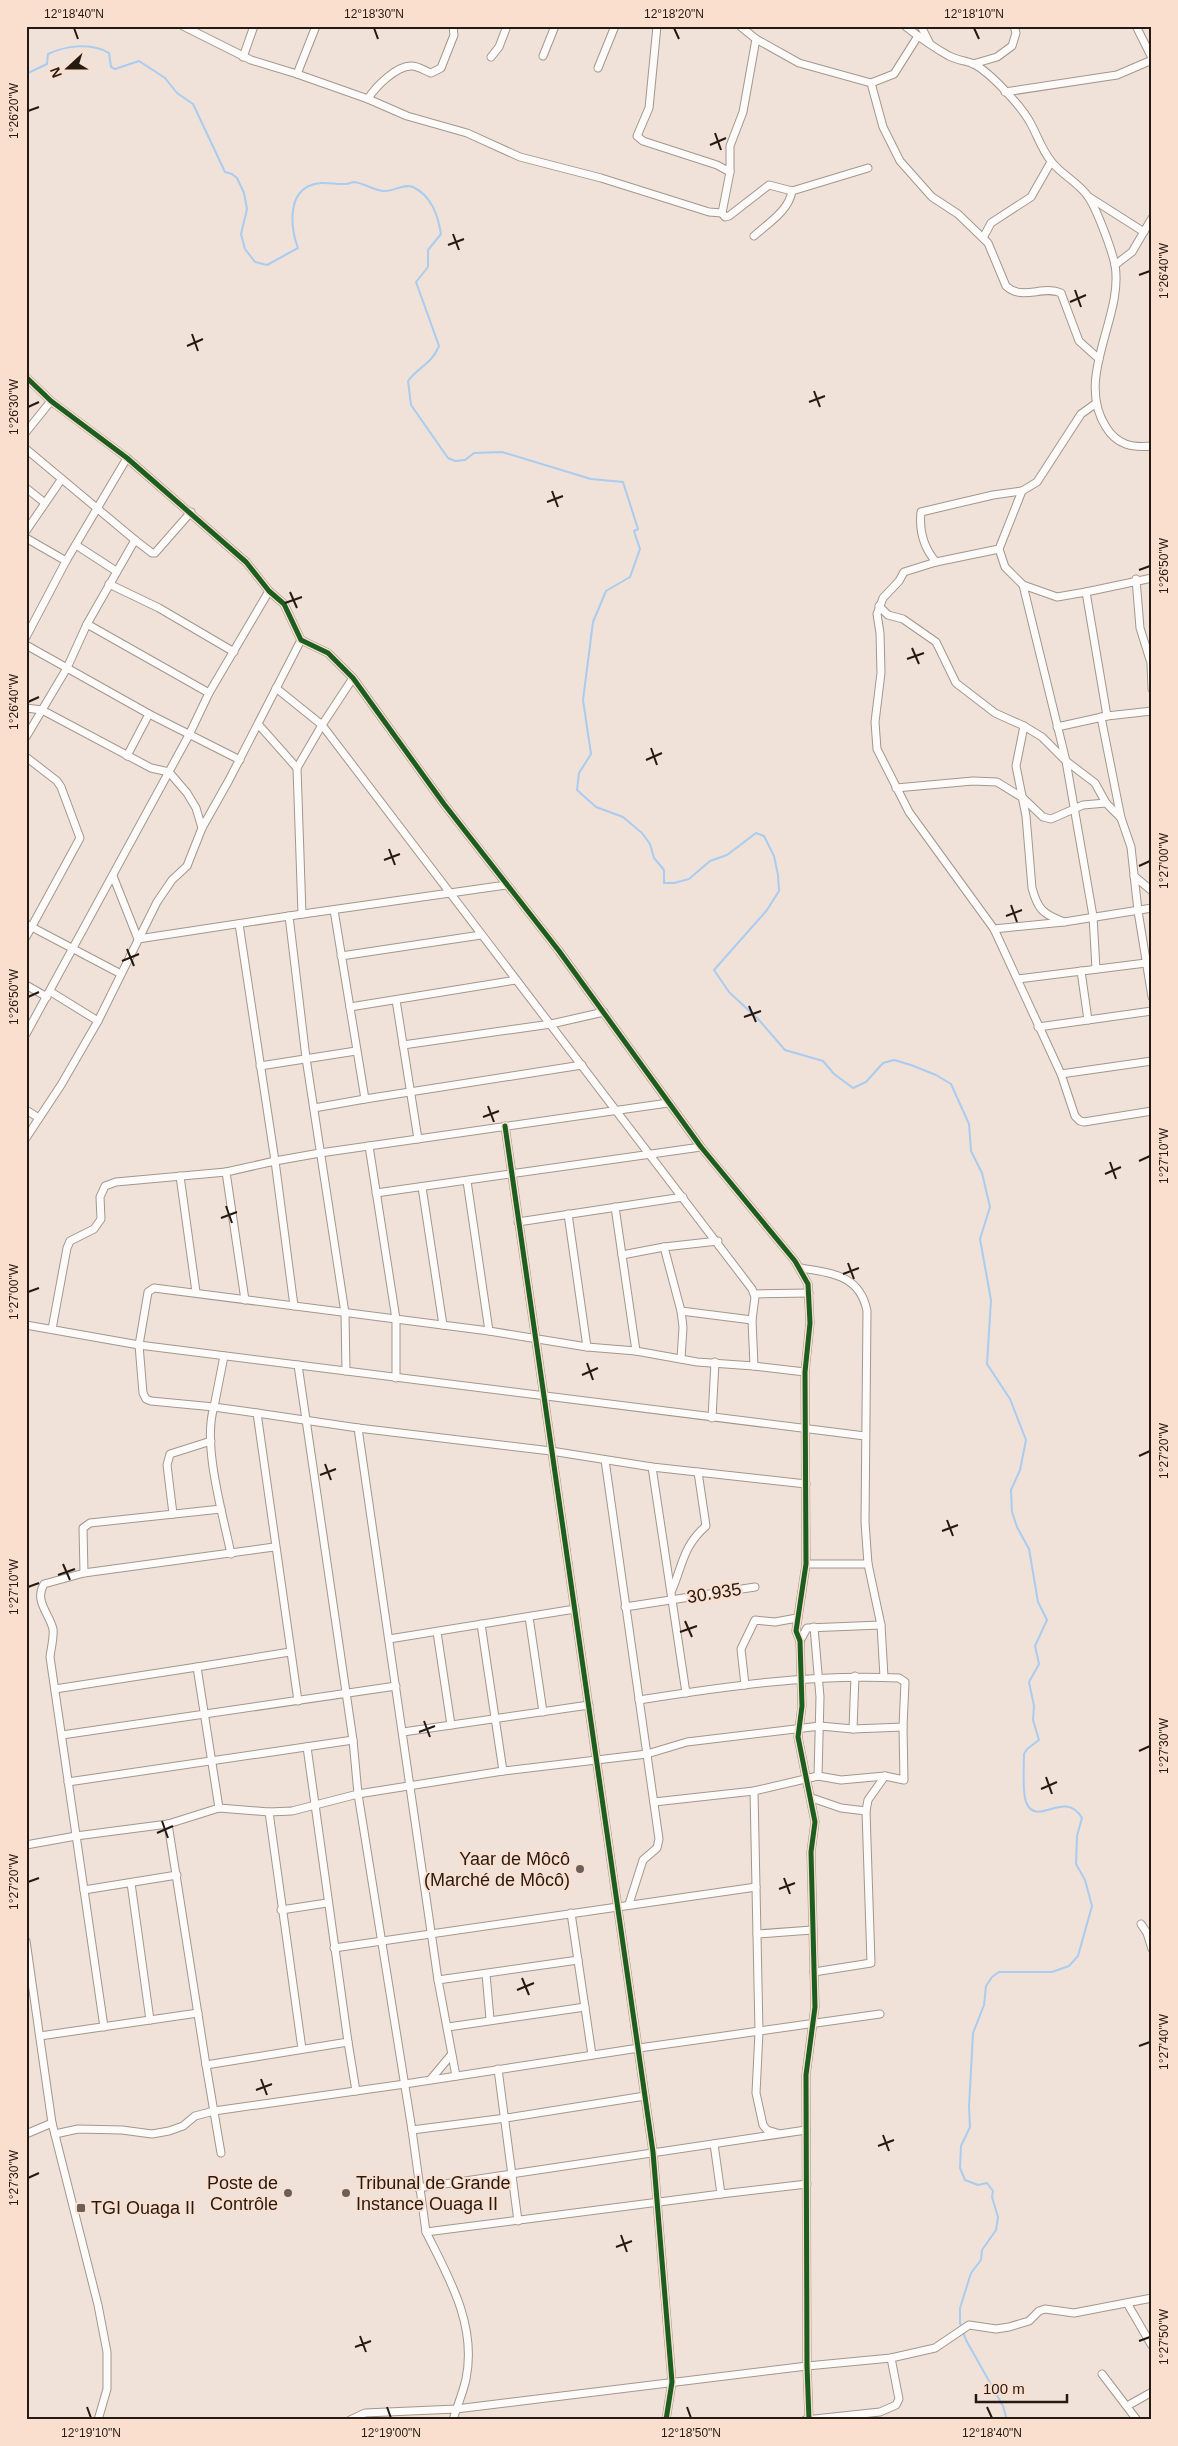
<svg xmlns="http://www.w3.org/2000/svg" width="1178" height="2446" font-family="Arial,sans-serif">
  <rect width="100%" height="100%" fill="#f0e2d8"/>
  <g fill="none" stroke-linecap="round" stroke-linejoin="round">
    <path stroke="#a9ccf1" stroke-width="2" d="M 26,74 L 47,64 L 48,54 C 65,46 91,42 109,53 L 111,67 L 115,69 L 139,61 L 165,78 L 177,93 L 193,104 L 225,172 L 232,174 L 237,178 L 244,193 L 247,209 L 241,234 L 245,249 L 255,262 L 267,265 L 298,248 C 291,230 287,196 309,186 C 321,180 334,185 346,184 C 349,184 351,182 354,182 C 364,183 373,190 383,191 C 394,192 403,183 413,187 C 432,196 438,216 441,234 L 428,250 L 428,267 L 416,282 L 439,346 C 431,365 420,365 408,381 L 411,405 L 448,458 L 455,461 L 465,460 L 474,453 L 502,452 L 591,479 L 623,482 L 638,529 L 634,531 L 640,549 L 630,577 L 606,591 L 593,622 L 583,700 L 591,754 L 579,773 L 577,790 L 596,807 L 623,817 L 642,833 L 650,844 L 654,858 L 664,870 L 664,883 L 674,883 L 689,879 L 710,861 L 727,855 L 756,833 L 764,836 L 774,856 L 778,875 L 779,891 L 767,910 L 714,970 L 729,992 L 759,1020 L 785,1050 L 823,1061 L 834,1074 L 853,1088 L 866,1082 L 883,1063 L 894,1060 L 911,1065 L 936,1075 L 951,1084 L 969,1124 L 971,1151 L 982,1173 L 990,1207 L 980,1239 L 991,1300 L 987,1364 L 1010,1399 L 1026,1440 L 1020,1470 L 1011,1490 L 1012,1512 L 1017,1527 L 1029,1549 L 1038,1602 L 1047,1620 L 1035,1646 L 1039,1664 L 1029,1682 L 1034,1706 L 1033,1720 L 1039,1740 L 1027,1749 L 1024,1754 C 1024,1766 1022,1791 1026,1802 C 1037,1829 1064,1788 1082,1818 L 1077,1836 L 1076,1864 L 1085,1880 L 1092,1906 L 1078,1956 L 1069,1966 L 1052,1972 L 999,1972 L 992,1977 L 986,1986 L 984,2005 L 973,2033 L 969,2107 L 970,2127 L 961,2146 L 960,2168 L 965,2180 L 978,2185 L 987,2183 L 993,2191 L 992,2197 L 998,2217 L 996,2230 L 982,2250 L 981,2260 L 971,2273 L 960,2308 L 960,2323 L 966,2340 L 1003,2406 L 1007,2420"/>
    <defs>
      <g id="minor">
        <path d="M 183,26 L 251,60 L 297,74 L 368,99 C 375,87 397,65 412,66 C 418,66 425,71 431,73 L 441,68 L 454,35 L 453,26"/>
        <polyline points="657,26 649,108 637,136 643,141 717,165 730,172"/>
        <polyline points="740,26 756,39 799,63 871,83 894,74 918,36"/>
        <path d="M 905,26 C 919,37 933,47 949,56 C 957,60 966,61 974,64 C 992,74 1022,107 1031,124 C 1038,137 1042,150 1051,161 C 1061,175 1080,183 1089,198 C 1097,210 1112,250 1115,265 C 1124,317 1074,377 1106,427 C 1117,445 1132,448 1152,446"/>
        <polyline points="921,26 929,42"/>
        <polyline points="1136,26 1152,58"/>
        <polyline points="543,56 555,26"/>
        <polyline points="243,57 254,26"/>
        <polyline points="491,57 499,47 507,26"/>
        <polyline points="973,64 997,57 1012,46 1016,33 1014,26"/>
        <polyline points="598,68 615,26"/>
        <polyline points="297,74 316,26"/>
        <path d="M 871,83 L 883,127 L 900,161 L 932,197 L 958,214 L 988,243 L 1006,286 C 1022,301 1043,285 1061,293 L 1079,341 L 1099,359"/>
        <polyline points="1005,92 1117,75 1152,60"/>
        <polyline points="368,99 407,116 467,133 520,157 601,178 709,212 722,213 730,172 730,146 743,112 756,39"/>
        <polyline points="1089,197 1144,232"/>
        <polyline points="722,213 725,217 729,216 769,185 792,191 868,168"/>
        <path d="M 754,236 C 767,224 789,211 792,191"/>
        <polyline points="983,238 991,223 1031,197 1051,162"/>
        <polyline points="1115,265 1132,252 1152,218"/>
        <polyline points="26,377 51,401 127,458 246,562 269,591 284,604 301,640 328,653 353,678 444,804 559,951 701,1147 795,1261 808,1284 810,1323 805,1372 806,1564 796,1631 800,1641 802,1706 798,1737 815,1822 811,1852 815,2007 806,2075 807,2366 809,2420"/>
        <polyline points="26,432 51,401"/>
        <polyline points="26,449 135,540 87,624 67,668 26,737"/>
        <polyline points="26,488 45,503"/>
        <path d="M 1022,491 L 993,495 L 921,512 C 919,531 923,547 936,562 L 904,572 L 899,581 L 883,598 L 877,614 L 880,633 L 881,673 L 875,722 L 877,749 L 909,812 L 994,929 L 1061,1074 L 1075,1116 L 1080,1121 L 1084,1122 L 1152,1111"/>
        <polyline points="26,531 61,480"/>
        <polyline points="26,538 66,561 127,458"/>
        <polyline points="135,540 152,553 155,553 191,512"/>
        <polyline points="76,545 116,571"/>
        <polyline points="999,549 1005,567 1023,585 1066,761 1093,916 1096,969"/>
        <polyline points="936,562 999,549 1022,491 1037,482 1081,414 1095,404"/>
        <polyline points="1136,579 1140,628 1151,663 1152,689"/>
        <polyline points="109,584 159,608 234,652"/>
        <polyline points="1023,585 1057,597 1086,592 1107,716"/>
        <polyline points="1086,592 1152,578"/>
        <polyline points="879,606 888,615 903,619 936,642 956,683 995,713 1024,726"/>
        <polyline points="87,624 209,693"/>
        <polyline points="26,637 66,561"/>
        <polyline points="26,645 149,714 240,760"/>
        <polyline points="353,678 322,725 752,1289 755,1297 752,1320 754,1366"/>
        <polyline points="26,708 42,710 151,768 169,772 187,793 196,808 202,828"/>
        <polyline points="1101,717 1121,818 1131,847 1138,911 1152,997"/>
        <polyline points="258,724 297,768 322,725 276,688"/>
        <polyline points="1057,727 1107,716 1152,711"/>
        <polyline points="127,756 149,714"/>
        <polyline points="26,757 57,781 61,787 80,838 26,937"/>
        <polyline points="297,768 302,914"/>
        <polyline points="896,788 973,781 997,782 1023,798 1043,817 1051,819 1083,805 1106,803"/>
        <polyline points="113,876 138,939 289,916"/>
        <polyline points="1134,876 1152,891"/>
        <polyline points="334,910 365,1099 582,1065"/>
        <path d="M 1064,922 C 1043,914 1038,910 1032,888 L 1026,816 L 1016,766 L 1024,726 L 1042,737 L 1066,761 L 1095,783 L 1106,803 L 1121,818"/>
        <polyline points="26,924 121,974"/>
        <polyline points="239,924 275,1161 226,1172 245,1300"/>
        <polyline points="994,929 1064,922 1152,908"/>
        <polyline points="341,956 481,935"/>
        <polyline points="1081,971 1088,1020"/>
        <polyline points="1018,979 1146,963"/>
        <polyline points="26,985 47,997"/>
        <polyline points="51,992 98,1021"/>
        <polyline points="396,1000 418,1139"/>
        <polyline points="350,1007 516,980"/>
        <polyline points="1038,1027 1152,1011"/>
        <polyline points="26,1034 189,735 209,693 269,591"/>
        <polyline points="403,1045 551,1024 604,1012"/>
        <polyline points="260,1066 356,1051"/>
        <polyline points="1061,1074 1152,1061"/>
        <polyline points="314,1108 365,1099"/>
        <polyline points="26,1110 39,1118"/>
        <polyline points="505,1126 653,2152 672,2382 666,2420"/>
        <polyline points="26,1138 61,1085 98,1021 157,902 172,880 187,866 202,828 229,780 301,640"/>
        <polyline points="369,1146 396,1319 396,1378"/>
        <polyline points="180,1176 196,1292"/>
        <polyline points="467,1181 489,1331"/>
        <polyline points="422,1187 443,1325"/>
        <polyline points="376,1193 701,1147"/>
        <polyline points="615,1207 622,1255"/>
        <polyline points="568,1214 587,1347"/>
        <polyline points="518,1222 683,1197"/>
        <path d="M 800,1268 C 832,1273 860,1275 867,1311 L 865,1522 L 868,1564 L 881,1625 L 807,1628 L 800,1641"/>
        <polyline points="755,1294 809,1293"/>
        <polyline points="294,1306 275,1161 320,1153 668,1103"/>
        <polyline points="681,1311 752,1320"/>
        <polyline points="26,1325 139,1345 865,1436"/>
        <polyline points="52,1329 67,1248 70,1241 94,1229 101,1219 100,1197 105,1186 116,1182 226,1172"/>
        <polyline points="636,1351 622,1255 664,1247"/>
        <polyline points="224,1356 214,1407 257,1413"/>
        <polyline points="681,1359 683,1327 681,1311 664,1247 718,1241"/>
        <polyline points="298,1365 353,1740 358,1794 412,2130 426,2232 721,2194 714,2144"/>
        <polyline points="346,1371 345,1313 306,1058 289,916 506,885"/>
        <polyline points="712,1418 715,1362"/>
        <polyline points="605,1460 659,1839 657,1848 643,1860 629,1904"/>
        <polyline points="652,1467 686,1693"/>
        <polyline points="173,1514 167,1465 170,1454 211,1441"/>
        <path d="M 231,1554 C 223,1515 202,1444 214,1407 L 151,1401 L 146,1399 L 143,1393 L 139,1345 L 148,1292 L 154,1288 L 489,1331 L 587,1347 L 636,1351 L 697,1362 L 754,1366 L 805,1372"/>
        <polyline points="806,1564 868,1564"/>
        <polyline points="84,1573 83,1528 90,1523 221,1509"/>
        <path d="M 672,1590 C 683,1564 683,1546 706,1526 L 698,1472"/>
        <polyline points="625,1607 755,1587"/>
        <polyline points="529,1617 543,1712"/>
        <polyline points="481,1624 503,1771"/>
        <polyline points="881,1625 884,1677"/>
        <polyline points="814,1627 820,1697 818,1776"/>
        <polyline points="437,1632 451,1725"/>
        <polyline points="389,1639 575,1609"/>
        <polyline points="745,1685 741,1649 755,1620 775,1622 797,1618"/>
        <polyline points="55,1689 197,1667"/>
        <polyline points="298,1701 257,1413 358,1428"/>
        <polyline points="853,1729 855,1676"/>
        <polyline points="403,1732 589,1705"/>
        <polyline points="62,1735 396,1686"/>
        <polyline points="68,1782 353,1740"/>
        <polyline points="754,1791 759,2032 756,2093 763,2125 767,2130 777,2133"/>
        <polyline points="812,1798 841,1808 866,1811"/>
        <polyline points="654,1802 754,1791 818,1776 841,1780 885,1776 904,1780 903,1727"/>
        <polyline points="219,1808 197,1667 290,1652"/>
        <polyline points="269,1812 302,2049"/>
        <polyline points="168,1824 206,2065 348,2042 307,1747"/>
        <path d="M 26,1845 L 76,1836 L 168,1824 L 219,1808 L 269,1812 L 292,1811 L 358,1794 L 503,1771 L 647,1754 L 687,1742 L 820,1726 L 853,1729 L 903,1727 L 905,1682 L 899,1678 C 809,1674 727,1686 639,1700"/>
        <polyline points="131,1883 150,2020"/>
        <polyline points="84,1890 177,1875"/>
        <polyline points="281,1910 327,1903"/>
        <polyline points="571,1913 592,2055"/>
        <polyline points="1141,1924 1147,1933 1152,1949"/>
        <polyline points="757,1934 812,1930"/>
        <polyline points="26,1941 52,2123 98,2305 107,2352 107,2389 98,2420"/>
        <polyline points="334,1948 756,1887"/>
        <polyline points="814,1972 871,1963 866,1811 868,1800 885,1776"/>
        <polyline points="486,1974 490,2019"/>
        <polyline points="438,1980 578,1960"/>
        <path d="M 104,2027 L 50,1657 C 51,1648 54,1638 53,1629 C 49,1613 34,1601 44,1584 L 84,1573 L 274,1547"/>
        <polyline points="448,2027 585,2007"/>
        <polyline points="40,2036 198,2013"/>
        <polyline points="348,2042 356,2091"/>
        <polyline points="206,2065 221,2153"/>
        <polyline points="498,2069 518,2221"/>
        <polyline points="456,2076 438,1980 358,1428 551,1451 652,1467 806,1484"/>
        <polyline points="431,2079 451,2055"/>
        <polyline points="412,2130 506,2118 645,2096"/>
        <polyline points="26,2134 52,2123"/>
        <polyline points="55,2134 78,2129 122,2130 152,2134 169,2131 183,2126 195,2116 214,2111 405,2084 639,2048 880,2014"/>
        <polyline points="418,2188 806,2130"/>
        <polyline points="721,2194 807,2184"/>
        <path d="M 426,2232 C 449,2278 477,2325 466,2379 C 463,2393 457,2406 453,2420"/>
        <polyline points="1127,2303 1152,2346"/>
        <polyline points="1102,2374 1137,2420"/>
        <polyline points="1127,2406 1152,2392"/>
        <polyline points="350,2420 365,2413 456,2409 807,2366 891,2358 935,2348 969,2325 996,2329 1009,2327 1029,2321 1039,2311 1045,2309 1074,2313 1152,2298"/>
        <polyline points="805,2420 880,2412 896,2405 899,2399 891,2358"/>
      </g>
    </defs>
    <use href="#minor" stroke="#a2978e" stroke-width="9"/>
    <use href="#minor" stroke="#fdfbf9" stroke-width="7"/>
    <defs>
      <g id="cycleway">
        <polyline points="26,377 51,401 127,458 246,562 269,591 284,604 301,640 328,653 353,678 444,804 559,951 701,1147 795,1261 808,1284 810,1323 805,1372 806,1564 796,1631 800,1641 802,1706 798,1737 815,1822 811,1852 815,2007 806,2075 807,2366 809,2420"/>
        <polyline points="505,1126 653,2152 672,2382 666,2420"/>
      </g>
    </defs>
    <use href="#cycleway" stroke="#fbdfce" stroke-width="8"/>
    <use href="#cycleway" stroke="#1b5e20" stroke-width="5"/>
  </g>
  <path fill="none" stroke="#251911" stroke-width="2" d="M 74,28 L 78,39M 374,28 L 378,39M 674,28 L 679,39M 974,28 L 979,39M 28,111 L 39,107M 715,133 L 721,150M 710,145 L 726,138M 453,234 L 459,250M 448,245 L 464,239M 1139,275 L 1150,271M 1075,290 L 1081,307M 1070,302 L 1086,295M 192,334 L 198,351M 187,346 L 203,339M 814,391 L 820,407M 809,402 L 825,396M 28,407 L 39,402M 552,491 L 558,507M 547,502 L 563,496M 1139,570 L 1150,566M 290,592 L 297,608M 285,603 L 302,597M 912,648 L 919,664M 907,659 L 924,653M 28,702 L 39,697M 651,748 L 657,765M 646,760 L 662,753M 389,849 L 395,865M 384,860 L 400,854M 1139,866 L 1150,861M 1011,905 L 1017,922M 1006,916 L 1022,910M 127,949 L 134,966M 122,961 L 139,954M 28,997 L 39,992M 749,1006 L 756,1022M 744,1017 L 761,1011M 488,1106 L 494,1122M 483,1117 L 499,1111M 1139,1161 L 1150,1156M 1110,1162 L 1116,1179M 1105,1174 L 1121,1167M 226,1206 L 232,1223M 221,1218 L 237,1212M 848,1263 L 854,1279M 843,1274 L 859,1268M 28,1292 L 39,1288M 587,1363 L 593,1380M 582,1375 L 598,1368M 1139,1456 L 1150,1451M 325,1464 L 331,1480M 320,1475 L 336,1469M 947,1520 L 953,1536M 942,1531 L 958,1525M 63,1564 L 70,1580M 58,1575 L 75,1569M 28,1587 L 39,1583M 685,1621 L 692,1637M 680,1632 L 697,1626M 424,1721 L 430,1737M 419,1732 L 435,1726M 1139,1751 L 1150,1746M 1046,1777 L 1052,1794M 1041,1789 L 1057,1782M 162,1821 L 168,1838M 157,1833 L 173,1826M 784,1878 L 790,1894M 28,1882 L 39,1878M 779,1889 L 795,1883M 522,1978 L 529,1995M 517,1990 L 534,1983M 1139,2046 L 1150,2042M 261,2079 L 267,2095M 256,2090 L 272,2084M 883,2135 L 889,2151M 878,2146 L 894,2140M 28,2178 L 39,2173M 621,2235 L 627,2252M 616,2247 L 632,2241M 360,2336 L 366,2352M 1139,2341 L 1150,2337M 355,2347 L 371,2341M 87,2407 L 91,2418M 387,2407 L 391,2418M 687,2407 L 691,2418M 987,2407 L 992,2418"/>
  <g fill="#6c5f57" stroke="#fbdfce" stroke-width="2">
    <circle cx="580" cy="1869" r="5"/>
    <circle cx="288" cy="2193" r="5"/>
    <circle cx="346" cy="2193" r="5"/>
    <rect x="76" y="2203" width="10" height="10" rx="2.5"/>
  </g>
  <g text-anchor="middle" stroke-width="4" stroke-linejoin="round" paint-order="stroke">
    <g font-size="18" fill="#251911" stroke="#fbdfce">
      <text transform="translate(714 1593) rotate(-9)" y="6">30.935</text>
    </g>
    <g font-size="18" fill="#251911" stroke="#fbdfce" text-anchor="end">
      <text x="570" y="1865">Yaar de Môcô<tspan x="570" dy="21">(Marché de Môcô)</tspan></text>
      <text x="278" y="2189">Poste de<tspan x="278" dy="21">Contrôle</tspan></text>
      <text x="356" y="2189" text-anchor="start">Tribunal de Grande<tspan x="356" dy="21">Instance Ouaga II</tspan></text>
      <text x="91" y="2214" text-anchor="start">TGI Ouaga II</text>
    </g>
  </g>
  <rect width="1178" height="2446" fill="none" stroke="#fbdfce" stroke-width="55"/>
  <g transform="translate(68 68) rotate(249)" stroke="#fbdfce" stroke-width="4" paint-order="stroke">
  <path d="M0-4L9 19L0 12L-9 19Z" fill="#251911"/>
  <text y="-8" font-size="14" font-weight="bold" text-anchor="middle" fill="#251911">N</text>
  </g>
  <path d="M976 2394v8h91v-8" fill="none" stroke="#251911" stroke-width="2.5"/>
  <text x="983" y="2394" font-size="15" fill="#251911" stroke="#fbdfce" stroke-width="4" paint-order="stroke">100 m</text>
  <rect x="28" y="28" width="1122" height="2390" fill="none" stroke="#251911" stroke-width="2"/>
  <g font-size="12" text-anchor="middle" fill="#251911">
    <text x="74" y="18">12°18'40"N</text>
    <text x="374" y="18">12°18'30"N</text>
    <text x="674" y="18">12°18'20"N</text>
    <text x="974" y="18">12°18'10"N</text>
    <text transform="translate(14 111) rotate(-90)" y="4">1°26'20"W</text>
    <text transform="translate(1164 271) rotate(-90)" y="4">1°26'40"W</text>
    <text transform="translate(14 407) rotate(-90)" y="4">1°26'30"W</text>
    <text transform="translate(1164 566) rotate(-90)" y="4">1°26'50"W</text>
    <text transform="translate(14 702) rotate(-90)" y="4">1°26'40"W</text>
    <text transform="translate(1164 861) rotate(-90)" y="4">1°27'00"W</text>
    <text transform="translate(14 997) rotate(-90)" y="4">1°26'50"W</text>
    <text transform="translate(1164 1156) rotate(-90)" y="4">1°27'10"W</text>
    <text transform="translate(14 1292) rotate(-90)" y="4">1°27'00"W</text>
    <text transform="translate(1164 1451) rotate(-90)" y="4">1°27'20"W</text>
    <text transform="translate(14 1587) rotate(-90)" y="4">1°27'10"W</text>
    <text transform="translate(1164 1746) rotate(-90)" y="4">1°27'30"W</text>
    <text transform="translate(14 1882) rotate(-90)" y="4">1°27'20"W</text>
    <text transform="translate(1164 2042) rotate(-90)" y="4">1°27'40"W</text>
    <text transform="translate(14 2178) rotate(-90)" y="4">1°27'30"W</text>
    <text transform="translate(1164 2337) rotate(-90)" y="4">1°27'50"W</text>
    <text x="91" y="2437">12°19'10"N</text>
    <text x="391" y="2437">12°19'00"N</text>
    <text x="691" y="2437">12°18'50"N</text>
    <text x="992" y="2437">12°18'40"N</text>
  </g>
</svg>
